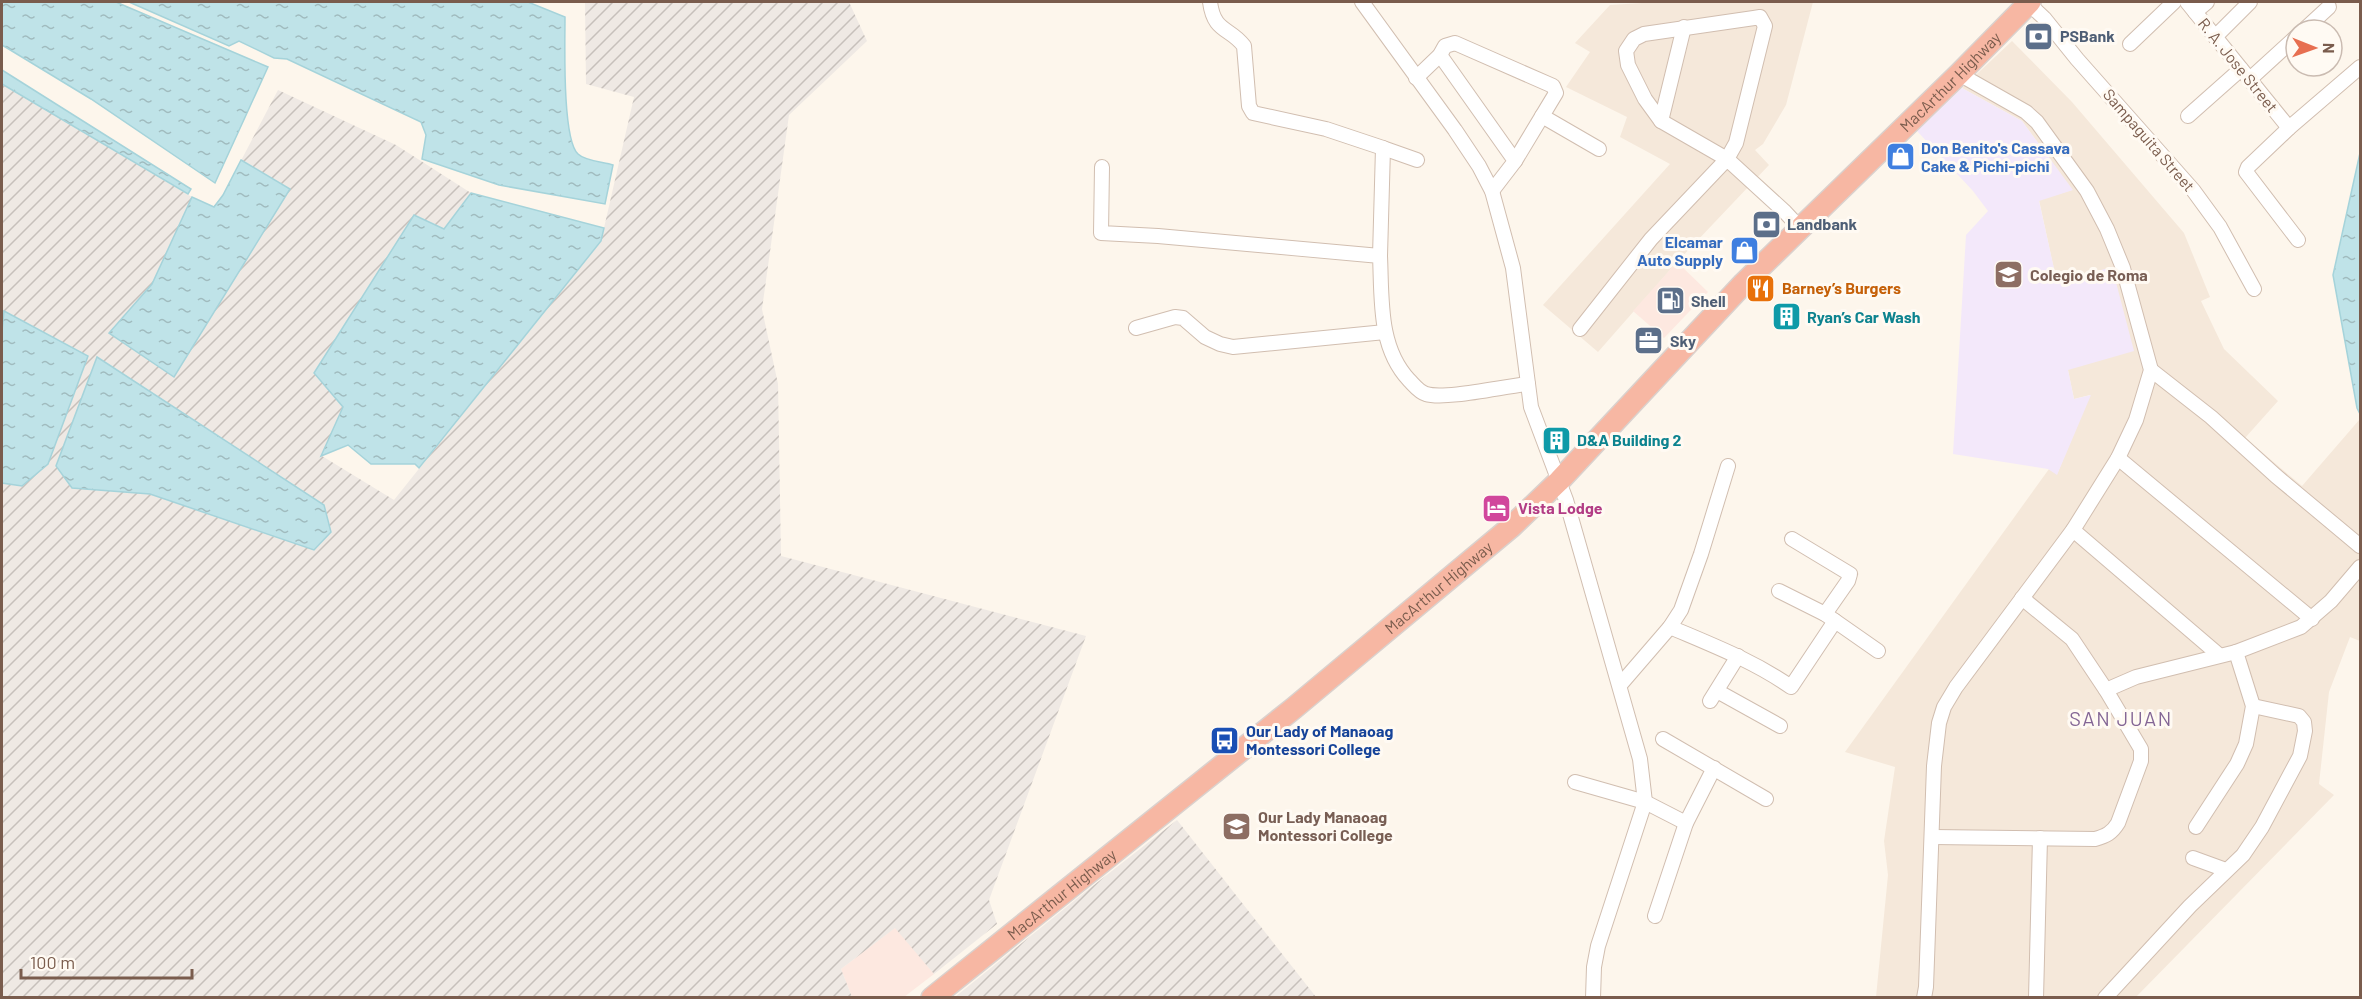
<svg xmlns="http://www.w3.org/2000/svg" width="2362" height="999" font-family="Barlow,sans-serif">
  <defs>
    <pattern id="industrial-furrows" width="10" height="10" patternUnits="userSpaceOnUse" patternTransform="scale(1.5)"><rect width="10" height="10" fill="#efe9e4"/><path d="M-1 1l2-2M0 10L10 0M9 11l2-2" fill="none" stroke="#c7c0bb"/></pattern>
    <pattern id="water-ripples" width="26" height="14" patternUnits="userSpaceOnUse" patternTransform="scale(1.5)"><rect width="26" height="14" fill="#bfe3e8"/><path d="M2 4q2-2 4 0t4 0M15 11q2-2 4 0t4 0" fill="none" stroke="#a0bbbe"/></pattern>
  </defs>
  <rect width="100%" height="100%" fill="#fdf6ec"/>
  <g fill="#f5e8da">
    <polygon points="1658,2 1813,2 1786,105 1763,144 1755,150 1769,165 1677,262 1598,352 1543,305 1670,164 1620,137 1627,117 1566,87 1590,52 1575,43 1610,5"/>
    <polygon points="2012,41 2072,102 2184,233 2210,297 2201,301 2224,349 2278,401 2245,438 2302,486 2360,419 2360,641 2350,637 2329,692 2319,784 2334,795 2136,997 1876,997 1888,875 1884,841 1895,767 1845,752 2049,469 2057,474 2090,395 2074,399 2068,370 2057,283 2039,200 2072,190 2022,121 1962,88"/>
  </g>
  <g fill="#fde8e0">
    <polygon points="1677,262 1708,292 1664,338 1633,311"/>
    <polygon points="896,927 934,974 904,997 852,997 841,969"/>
  </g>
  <g fill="url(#industrial-furrows)">
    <polygon points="585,2 849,2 867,41 789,115 762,309 778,384 781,556 1086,636 989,900 997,924 934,974 895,928 841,969 852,997 2,998 2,84 192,197 213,207 223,195 278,90 396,145 471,193 443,230 343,407 322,456 394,500 601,241 634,97 586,84"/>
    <polygon points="1177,820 1316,997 955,997 1085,892"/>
  </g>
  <polygon fill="#f3e8fa" points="1962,88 2022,121 2073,190 2039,201 2057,282 2112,267 2134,351 2068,370 2074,399 2091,395 2057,475 2048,469 1953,454 1966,235 1988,211 1973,191 1917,131"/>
  <g fill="url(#water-ripples)" stroke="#a5d3da" stroke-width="1.5">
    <polygon points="2,2 116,2 268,67 215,183 91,99 2,45"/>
    <path d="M 129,2 L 528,2 L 565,17 C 565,42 562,139 578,154 C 585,161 603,162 613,165 L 605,204 L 499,185 L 422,159 L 426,135 L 421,122 L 287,59 L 274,58 L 239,41 L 229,46 Z"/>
    <polygon points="2,70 191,189 188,194 2,84"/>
    <polygon points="2360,153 2360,414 2357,408 2333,275"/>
    <polygon points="241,160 290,189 174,377 109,333 152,284 192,197 214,207 223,195"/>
    <polygon points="471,193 604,228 601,241 419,468 415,464 371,464 348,445 321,456 343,407 314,373 414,215 444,229"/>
    <polygon points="4,311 88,356 48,464 22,486 2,483 2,331"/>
    <polygon points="97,357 324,505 331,532 314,550 150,494 72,488 56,466"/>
  </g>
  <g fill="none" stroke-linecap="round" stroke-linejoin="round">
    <defs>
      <g id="minor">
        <path d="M 1210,2 C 1214,33 1230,27 1244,46 L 1249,106 L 1253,113 L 1326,129 L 1383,148 L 1380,256"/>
        <polyline points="1362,2 1455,130 1479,166 1492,191 1513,268 1531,407 1566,500 1640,759 1645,802 1598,946 1594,967 1593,998"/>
        <polyline points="2187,2 2289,128"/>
        <polyline points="2028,3 2044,18 2077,59 2193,190 2220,227 2254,289"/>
        <polyline points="2195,12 2207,2"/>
        <polyline points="2304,30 2329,7"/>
        <polyline points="2215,37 2250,2"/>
        <polyline points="2130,44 2174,2"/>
        <polyline points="1440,55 1515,161 1492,191"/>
        <polyline points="1416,78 1440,55 1445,46 1455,43 1553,86 1556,93 1515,161"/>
        <polyline points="2250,79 2296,37"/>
        <polyline points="1542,116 1599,149"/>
        <polyline points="2188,116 2241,69"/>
        <polyline points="1661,121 1684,27"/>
        <polyline points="1383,148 1417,160"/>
        <path d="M 1102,167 L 1101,233 L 1158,236 L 1380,256 C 1382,298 1378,347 1409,380 C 1414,385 1419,392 1426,394 C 1445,400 1505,386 1528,384"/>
        <polyline points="2298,240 2246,172 2248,167 2289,128 2360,67"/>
        <polyline points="1136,328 1175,317 1183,318 1205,337 1220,344 1233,347 1385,332"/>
        <polyline points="1580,329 1651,239 1727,159 1736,143 1765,26 1760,17 1754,18 1644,34 1634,39 1626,51 1628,65 1645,99 1661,121 1727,159 1785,212 1799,227"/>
        <polyline points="2151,370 2211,417 2276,476 2360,546"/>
        <polyline points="2118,458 2312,619"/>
        <polyline points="2073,530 2219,655"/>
        <polyline points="1792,539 1850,574 1848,581 1825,614"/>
        <polyline points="1779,591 1825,614 1878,651"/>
        <path d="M 1670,627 C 1712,645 1754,661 1791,687 L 1835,621"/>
        <polyline points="1620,685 1670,627 1681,610 1701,554 1728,466"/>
        <polyline points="2106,690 2136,677 2236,652 2301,627 2331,601 2360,567"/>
        <polyline points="1717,691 1780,726"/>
        <polyline points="1710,701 1738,656"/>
        <polyline points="1663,739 1766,799"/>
        <polyline points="1575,782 1645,802 1686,823"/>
        <polyline points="2196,827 2237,764 2246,744 2253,706 2236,652"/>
        <path d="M 1933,837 L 2095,839 C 2106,836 2112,833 2118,823 L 2141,761 L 2141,749 L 2106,690 L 2072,639 L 2022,598"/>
        <polyline points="2193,858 2226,870"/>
        <polyline points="1655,916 1686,823 1714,768"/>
        <polyline points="1924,998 1926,987 1934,766 1939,723 1944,707 1956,687 2073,530 2118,458 2136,420 2151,370 2123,268 2107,229 2087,191 2037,122 2026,112 1959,74"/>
        <polyline points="2036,998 2040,838"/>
        <polyline points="2105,998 2190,906 2243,855 2262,827 2300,756 2305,731 2304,722 2299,716 2253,706"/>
      </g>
      <g id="highway">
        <path id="s1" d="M 932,998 L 1294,708 L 1511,527 L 1559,481 L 1744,283 L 1959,74 L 2030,2"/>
      </g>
    </defs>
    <use href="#minor" stroke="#d1beb0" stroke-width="16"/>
    <use href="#highway" stroke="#dad1cd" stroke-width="24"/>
    <use href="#minor" stroke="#fff" stroke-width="14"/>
    <use href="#highway" stroke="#f7b7a3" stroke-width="21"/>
  </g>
  <defs>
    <symbol id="bank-square" viewBox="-11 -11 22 22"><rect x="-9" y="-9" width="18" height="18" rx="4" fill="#5c6f8a" stroke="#fffaf3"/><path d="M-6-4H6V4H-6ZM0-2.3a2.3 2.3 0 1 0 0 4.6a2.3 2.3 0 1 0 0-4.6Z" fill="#fff"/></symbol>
    <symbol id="shop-square" viewBox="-11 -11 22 22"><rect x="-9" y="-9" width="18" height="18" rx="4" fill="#3f7fe0" stroke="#fffaf3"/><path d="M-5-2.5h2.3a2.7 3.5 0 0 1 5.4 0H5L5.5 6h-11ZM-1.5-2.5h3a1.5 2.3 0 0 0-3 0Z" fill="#fff"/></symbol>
    <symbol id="university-square" viewBox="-11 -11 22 22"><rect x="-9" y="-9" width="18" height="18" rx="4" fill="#8d6e63" stroke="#fffaf3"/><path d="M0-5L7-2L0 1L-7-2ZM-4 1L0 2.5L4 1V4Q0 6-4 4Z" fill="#fff"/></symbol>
    <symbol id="restaurant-square" viewBox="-11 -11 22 22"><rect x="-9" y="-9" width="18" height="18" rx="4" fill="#e8710a" stroke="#fffaf3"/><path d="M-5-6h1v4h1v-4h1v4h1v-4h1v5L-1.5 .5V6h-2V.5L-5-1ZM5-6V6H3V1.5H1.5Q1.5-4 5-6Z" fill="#fff"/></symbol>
    <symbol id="fuel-square" viewBox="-11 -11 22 22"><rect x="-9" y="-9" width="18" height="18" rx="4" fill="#5c6f8a" stroke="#fffaf3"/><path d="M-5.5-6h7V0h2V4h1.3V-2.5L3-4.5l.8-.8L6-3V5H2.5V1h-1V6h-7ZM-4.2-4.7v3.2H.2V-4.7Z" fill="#fff"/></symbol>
    <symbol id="building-square" viewBox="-11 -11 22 22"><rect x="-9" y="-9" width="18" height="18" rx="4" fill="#0f9aa8" stroke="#fffaf3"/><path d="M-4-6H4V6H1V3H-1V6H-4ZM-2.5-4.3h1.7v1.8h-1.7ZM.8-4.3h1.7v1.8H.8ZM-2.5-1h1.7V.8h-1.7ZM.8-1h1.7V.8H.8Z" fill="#fff"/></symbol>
    <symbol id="office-square" viewBox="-11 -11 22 22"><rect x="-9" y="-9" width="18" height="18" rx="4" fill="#5c6f8a" stroke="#fffaf3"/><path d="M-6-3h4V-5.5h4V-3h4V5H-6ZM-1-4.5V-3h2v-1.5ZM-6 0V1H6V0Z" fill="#fff"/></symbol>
    <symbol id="hotel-square" viewBox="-11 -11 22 22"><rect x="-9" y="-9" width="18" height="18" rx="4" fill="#d1479c" stroke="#fffaf3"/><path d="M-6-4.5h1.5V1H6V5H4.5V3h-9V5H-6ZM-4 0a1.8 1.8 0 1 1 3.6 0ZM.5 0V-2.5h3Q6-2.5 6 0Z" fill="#fff"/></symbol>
    <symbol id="bus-square" viewBox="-11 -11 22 22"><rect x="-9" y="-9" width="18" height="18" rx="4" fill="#1a4fb4" stroke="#fffaf3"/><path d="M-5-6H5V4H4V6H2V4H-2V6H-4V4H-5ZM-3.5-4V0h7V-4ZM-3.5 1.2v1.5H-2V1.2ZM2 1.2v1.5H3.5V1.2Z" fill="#fff"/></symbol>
  </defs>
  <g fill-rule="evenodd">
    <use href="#bank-square" x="2022" y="20" width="33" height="33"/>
    <use href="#shop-square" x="1884" y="140" width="33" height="33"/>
    <use href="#bank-square" x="1750" y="208" width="33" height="33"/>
    <use href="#shop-square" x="1728" y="234" width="33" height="33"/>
    <use href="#university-square" x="1992" y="258" width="33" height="33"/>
    <use href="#restaurant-square" x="1744" y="272" width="33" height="33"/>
    <use href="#fuel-square" x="1654" y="284" width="33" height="33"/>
    <use href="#building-square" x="1770" y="300" width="33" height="33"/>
    <use href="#office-square" x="1632" y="324" width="33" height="33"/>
    <use href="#building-square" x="1540" y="424" width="33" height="33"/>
    <use href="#hotel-square" x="1480" y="492" width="33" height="33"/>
    <use href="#bus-square" x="1208" y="724" width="33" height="33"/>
    <use href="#university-square" x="1220" y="810" width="33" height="33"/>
  </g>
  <g text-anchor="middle" stroke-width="6" stroke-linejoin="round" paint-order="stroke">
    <g font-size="16" font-weight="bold" fill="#4e5e75" stroke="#fffaf3" text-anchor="start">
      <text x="2060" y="42">PSBank</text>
      <text x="1787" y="230">Landbank</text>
      <text x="1691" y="307">Shell</text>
      <text x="1670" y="347">Sky</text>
    </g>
    <g font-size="16" fill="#7a5c4d" stroke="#fffaf3">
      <text transform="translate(2238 65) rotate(51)" y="6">R. A. Jose Street</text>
      <text dy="6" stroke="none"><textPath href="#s1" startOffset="1372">MacArthur Highway</textPath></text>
      <text transform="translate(2149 140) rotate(49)" y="6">Sampaguita Street</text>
      <text dy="6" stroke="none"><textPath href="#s1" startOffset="652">MacArthur Highway</textPath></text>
      <text dy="6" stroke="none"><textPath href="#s1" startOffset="166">MacArthur Highway</textPath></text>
    </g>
    <g font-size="16" font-weight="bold" fill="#366cbe" stroke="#fffaf3" text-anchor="start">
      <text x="1921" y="154">Don Benito's Cassava<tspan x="1921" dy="18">Cake &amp; Pichi-pichi</tspan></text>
      <text x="1723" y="248" text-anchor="end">Elcamar<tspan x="1723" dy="18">Auto Supply</tspan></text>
    </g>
    <g font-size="16" font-weight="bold" fill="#785e54" stroke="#fffaf3" text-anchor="start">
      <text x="2030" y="281">Colegio de Roma</text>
      <text x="1258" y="823">Our Lady Manaoag<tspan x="1258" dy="18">Montessori College</tspan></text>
    </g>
    <g font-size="16" font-weight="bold" fill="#c56008" stroke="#fffaf3" text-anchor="start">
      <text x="1782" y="294">Barney’s Burgers</text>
    </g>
    <g font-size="16" font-weight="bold" fill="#0d838f" stroke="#fffaf3" text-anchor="start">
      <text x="1807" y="323">Ryan’s Car Wash</text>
      <text x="1577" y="446">D&amp;A Building 2</text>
    </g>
    <g font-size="16" font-weight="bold" fill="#b23c85" stroke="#fffaf3" text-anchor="start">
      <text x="1518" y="514">Vista Lodge</text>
    </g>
    <g font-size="16" font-weight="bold" fill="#164399" stroke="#fffaf3" text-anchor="start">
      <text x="1246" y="737">Our Lady of Manaoag<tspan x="1246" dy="18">Montessori College</tspan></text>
    </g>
    <g font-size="20" letter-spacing="1.5" fill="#846695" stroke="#fffaf3">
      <text x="2121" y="726">SAN JUAN</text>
    </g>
  </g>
  <rect width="2362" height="999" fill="none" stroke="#7a5c4d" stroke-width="6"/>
  <g transform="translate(2314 48) rotate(91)"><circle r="28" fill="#fffaf3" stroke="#cabbb1" stroke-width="1.5"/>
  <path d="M0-4.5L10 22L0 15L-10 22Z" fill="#e76f51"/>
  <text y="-9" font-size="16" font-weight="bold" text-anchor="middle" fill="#7a5c4d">N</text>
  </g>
  <path d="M21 969v9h171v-9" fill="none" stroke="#7a5c4d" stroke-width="3"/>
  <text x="30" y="969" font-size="18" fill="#7a5c4d" stroke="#fffaf3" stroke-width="4.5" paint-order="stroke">100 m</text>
</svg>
